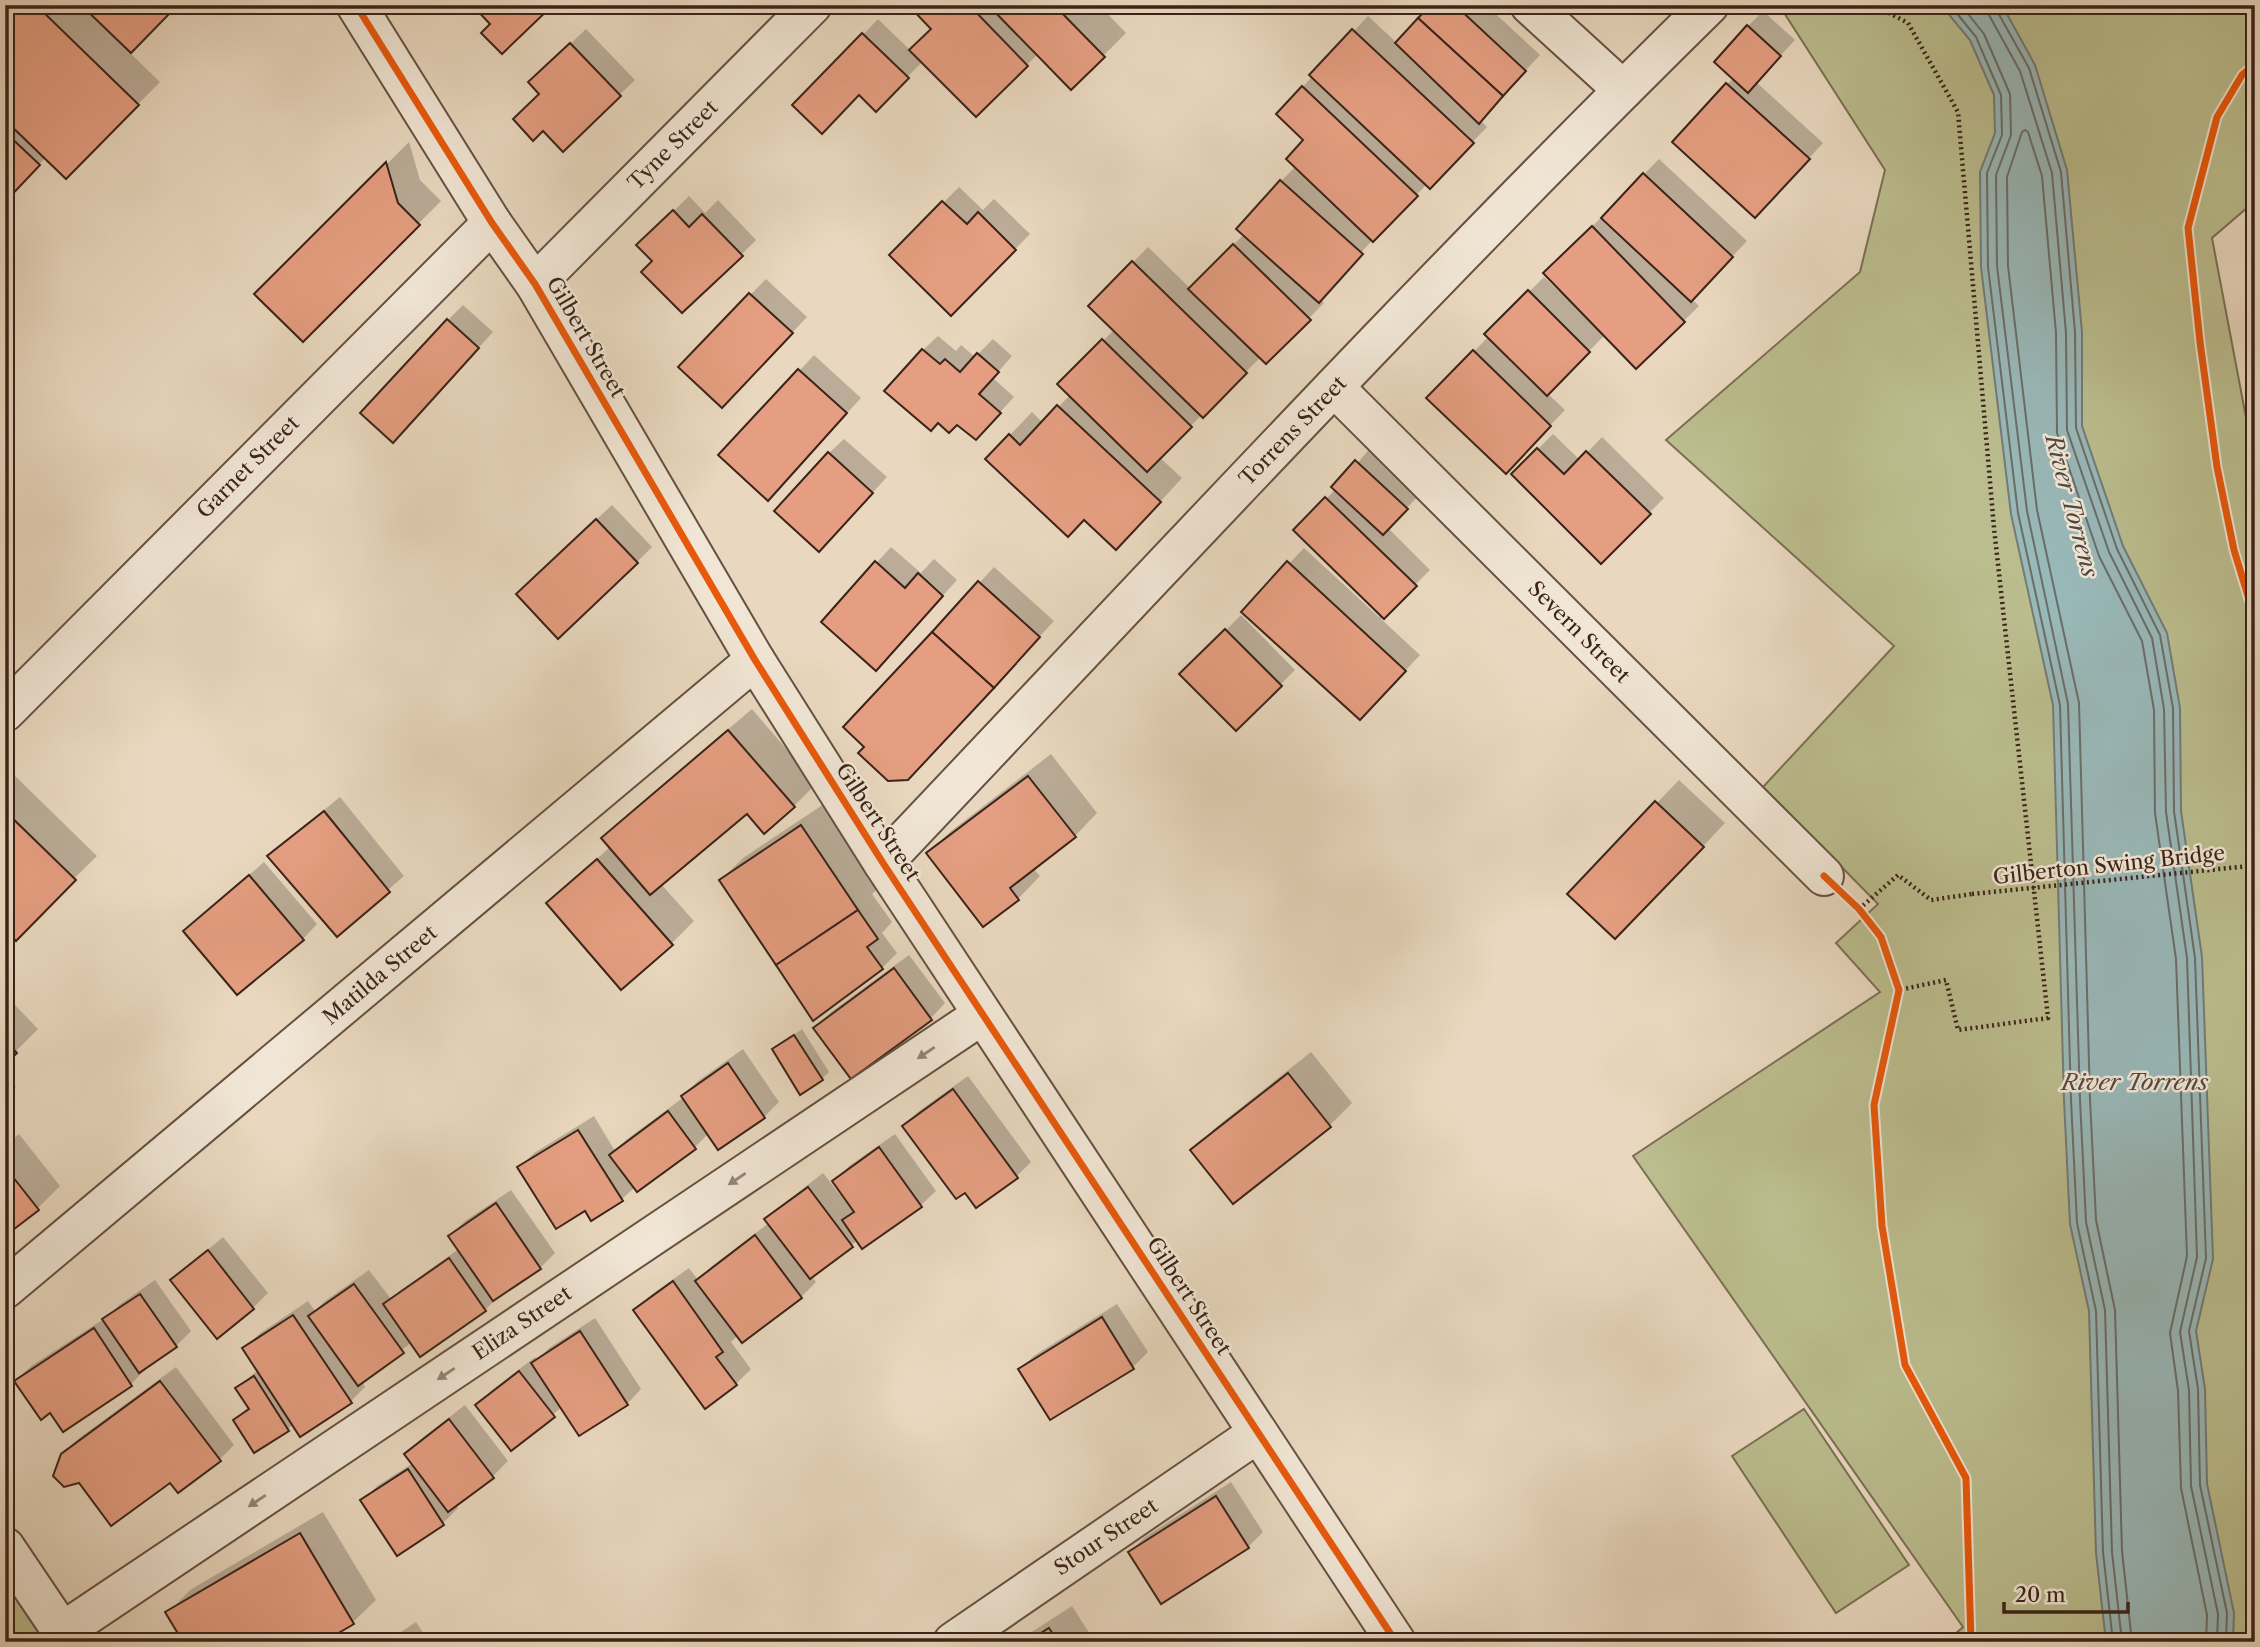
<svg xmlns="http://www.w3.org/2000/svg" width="2260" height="1647" font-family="'Libre Caslon Text',serif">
  <rect width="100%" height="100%" fill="#e9d8bf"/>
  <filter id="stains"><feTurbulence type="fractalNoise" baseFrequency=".00286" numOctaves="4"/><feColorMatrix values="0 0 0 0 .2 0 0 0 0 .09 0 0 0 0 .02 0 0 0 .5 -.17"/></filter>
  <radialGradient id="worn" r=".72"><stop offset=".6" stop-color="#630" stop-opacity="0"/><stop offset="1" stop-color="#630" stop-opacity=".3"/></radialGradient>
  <g fill="#bbbd8e" stroke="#7b7054" stroke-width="2">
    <polygon points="1779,5 2255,5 2255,201 2212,238 2255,465 2255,1642 1946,1642 1963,1627 1633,1156 1880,992 1836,943 1878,904 1763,787 1894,646 1666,440 1860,272 1885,170"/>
    <polygon points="1804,1409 1909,1565 1836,1613 1732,1456"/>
    <polygon points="5,1582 45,1642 5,1642"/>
  </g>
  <polygon fill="#99b8b8" stroke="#737c78" stroke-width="2" points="1941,5 2002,5 2035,65 2067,170 2082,332 2082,426 2123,546 2167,633 2180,708 2181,811 2202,957 2213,1259 2196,1331 2205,1389 2207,1484 2234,1613 2233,1642 2106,1642 2096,1553 2089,1311 2070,1224 2064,1100 2053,705 2011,514 1981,267 1980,172 1995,133 1994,95 1970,40"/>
  <g fill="#0003">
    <polygon points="9,5 176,5 129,52 160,82 66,177 46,157 5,201 5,9"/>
    <polygon points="910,5 1099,5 1126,33 1071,88 1038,54 976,115 923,61 876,109 860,93 795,105 878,19 911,51 933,29"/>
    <polygon points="1433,5 1486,5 1540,55 1480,120 1487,127 1430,186 1427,184 1367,246 1320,299 1324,303 1266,362 1261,357 1159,457 1182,478 1138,526 1084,518 987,459 1032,412 1043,423 1071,394 1060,384 1115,329 1090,306 1148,247 1191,289 1244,234 1281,181 1296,166 1306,140 1278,114 1354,31 1368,16 1397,43"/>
    <polygon points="1763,11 1795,40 1756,82 1823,143 1770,201 1727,84 1734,78 1748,26"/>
    <polygon points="586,29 635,80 563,149 541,94 545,68"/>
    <polygon points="409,142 420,180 441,201 303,339 257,294"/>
    <polygon points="1659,159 1747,241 1692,299 1699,306 1637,367 1605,335 1547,393 1565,410 1520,456 1429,398 1489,336 1486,334 1544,277 1560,292 1562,290 1546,273"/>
    <polygon points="959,187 983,210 994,199 1030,234 951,314 891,255"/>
    <polygon points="689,196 705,213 718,200 756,240 741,255 654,261 639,245"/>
    <polygon points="766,279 807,317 737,391 681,366"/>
    <polygon points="463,305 493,332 408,425 448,320"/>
    <polygon points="938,336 956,351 961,345 975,357 993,339 1012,356 993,378 1014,397 990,423 923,350"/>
    <polygon points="814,355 861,398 783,483 721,455"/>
    <polygon points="1553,434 1580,460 1602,437 1664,498 1601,562 1513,474"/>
    <polygon points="844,439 887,477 834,534 829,453"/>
    <polygon points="1371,447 1421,493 1388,528 1430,570 1381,619 1420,655 1375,703 1243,612 1304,548 1379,617 1382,615 1295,530 1336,489"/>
    <polygon points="612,505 652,547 637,562 533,579"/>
    <polygon points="891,547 921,573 934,559 957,580 891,653 823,622"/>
    <polygon points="994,567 1054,621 1014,664 933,633"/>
    <polygon points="1241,615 1295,670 1236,729 1182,674"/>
    <polygon points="752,709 816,784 794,806 747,811 661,884 694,921 671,944 548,904 611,846 604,838 626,816"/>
    <polygon points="1051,754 1097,813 1075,836 1033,868 1040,876 1018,899 928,853 951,831"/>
    <polygon points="14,775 97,856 5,947 5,783"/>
    <polygon points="1679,780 1725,823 1638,915 1570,894"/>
    <polygon points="340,797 404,876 337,934 270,857 285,842"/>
    <polygon points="824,804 880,887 872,894 892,922 882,933 897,953 882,968 813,1018 721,880 743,858"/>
    <polygon points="264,862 317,924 303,939 185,931"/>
    <polygon points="909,955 945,1003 931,1018 816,1028 830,1013"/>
    <polygon points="15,1005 38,1029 5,1062 5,1014"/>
    <polygon points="802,1029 829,1072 822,1079 774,1049"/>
    <polygon points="743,1049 779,1102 764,1117 709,1133 695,1147 635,1187 621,1200 586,1209 519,1168 534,1153 594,1116 615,1151 626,1140 684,1097 683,1096 698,1081"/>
    <polygon points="1311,1052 1352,1103 1330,1125 1192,1150 1215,1128"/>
    <polygon points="5,1076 16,1087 5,1097"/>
    <polygon points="968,1076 1031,1162 1017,1176 965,1191 904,1126 919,1111"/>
    <polygon points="19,1134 60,1186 38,1208 5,1234 5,1145"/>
    <polygon points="895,1134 936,1191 921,1205 858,1240 811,1276 816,1282 801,1297 738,1335 731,1342 751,1369 736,1384 636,1310 651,1295 689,1268 698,1280 712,1266 769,1223 767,1219 782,1205 823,1173 852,1210 854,1209 834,1181 849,1166"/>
    <polygon points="511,1190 555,1253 540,1268 501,1294 485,1310 421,1354 412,1342 362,1381 365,1387 350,1402 294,1424 288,1429 235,1420 249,1406 237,1388 258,1370 244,1349 259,1334 308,1301 315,1311 325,1301 369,1270 391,1299 401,1290 459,1249 450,1236 465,1221"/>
    <polygon points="223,1237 268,1293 253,1308 172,1280"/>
    <polygon points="155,1280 191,1331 176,1346 144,1367 146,1369 131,1384 63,1430 51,1411 16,1381 31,1366 110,1315 119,1305"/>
    <polygon points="1117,1304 1148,1352 1133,1367 1020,1369 1035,1355"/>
    <polygon points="595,1318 641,1389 627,1404 562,1407 511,1449 477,1405 492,1390 535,1357 537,1360 549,1348"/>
    <polygon points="176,1367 234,1445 219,1460 170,1481 62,1455 78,1439"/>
    <polygon points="465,1405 508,1461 493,1476 456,1505 458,1508 443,1523 398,1553 362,1501 377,1486 413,1463 406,1454 421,1439"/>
    <polygon points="1231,1482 1263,1532 1248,1547 1130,1552 1145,1537"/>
    <polygon points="323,1512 376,1600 353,1622 320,1642 168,1613 190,1590"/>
    <polygon points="1072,1606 1095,1642 1020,1642 1024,1637"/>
    <polygon points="416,1622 429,1642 386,1642"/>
  </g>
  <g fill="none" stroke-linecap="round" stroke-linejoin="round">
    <g stroke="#6a6e68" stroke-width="2">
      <polyline points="1950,5 1976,37 2001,95 2002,135 1987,173 1988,267 2018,513 2060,705 2071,1100 2077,1223 2096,1311 2103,1552 2113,1642"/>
      <polyline points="1961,5 1984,34 2010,94 2011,135 1996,175 1997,266 2027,511 2068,704 2080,1100 2086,1222 2105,1310 2112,1552 2122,1642"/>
      <polyline points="1987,5 1989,15 2020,71 2052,173 2066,333 2067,430 2109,552 2152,638 2164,709 2166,812 2187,958 2197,1257 2180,1332 2189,1390 2191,1486 2218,1614 2217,1642"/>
      <polyline points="1996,5 1997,11 2029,68 2061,172 2075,332 2076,428 2117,549 2160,635 2173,708 2174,811 2195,958 2206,1258 2189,1331 2198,1389 2200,1485 2227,1613 2226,1642"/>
      <polyline points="2132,1642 2122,1551 2115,1310 2096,1220 2090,1099 2079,703 2037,510 2008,266 2007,177 2022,132 2025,130 2028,132 2042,176 2056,333 2057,433 2099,556 2142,641 2154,710 2155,813 2176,959 2187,1256 2170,1333 2178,1391 2181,1488 2207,1615 2206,1642"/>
    </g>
  </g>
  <g fill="#e59e81" stroke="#3b2319" stroke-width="2">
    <polygon points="7,5 36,5 139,105 66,179 5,120"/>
    <polygon points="81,5 171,5 174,9 131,53"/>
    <polygon points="472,5 553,5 502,54 481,33 490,24"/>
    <polygon points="969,5 1028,66 976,117 909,50 931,29 908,5"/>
    <polygon points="988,5 1054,5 1105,57 1071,90"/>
    <polygon points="1431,5 1455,5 1526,71 1503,96 1418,18"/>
    <polygon points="1418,18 1503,96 1479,124 1395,43"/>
    <polygon points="1747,25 1781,56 1748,93 1714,62"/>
    <polygon points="1352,29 1474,143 1430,189 1309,75"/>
    <polygon points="862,33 909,78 876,112 859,95 822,134 792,105"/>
    <polygon points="570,43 621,96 563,152 543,131 533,141 513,119 539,94 528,82"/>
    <polygon points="1726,83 1810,159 1755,218 1672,142"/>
    <polygon points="1302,86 1418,196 1373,242 1286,159 1303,140 1276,114"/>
    <polygon points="5,132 40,165 5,202"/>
    <polygon points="386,162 398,203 420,225 303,342 254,294"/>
    <polygon points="1643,173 1733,257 1691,302 1601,218"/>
    <polygon points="1280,180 1363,254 1319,303 1236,229"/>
    <polygon points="942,201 967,224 978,212 1016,250 951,316 889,255"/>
    <polygon points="673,210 689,227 702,214 743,256 682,313 641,272 652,261 636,245"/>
    <polygon points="1592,226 1685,322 1636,369 1543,273"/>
    <polygon points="1233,244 1311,320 1266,364 1188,289"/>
    <polygon points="1132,261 1247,373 1203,418 1088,306"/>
    <polygon points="1528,290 1590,352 1547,396 1484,334"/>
    <polygon points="749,293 793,333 722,408 678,367"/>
    <polygon points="447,319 479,348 393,443 360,413"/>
    <polygon points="1102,339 1192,427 1147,472 1057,384"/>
    <polygon points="922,349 940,364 945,359 960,372 977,353 999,372 979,394 1001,413 976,440 957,425 949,433 938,423 931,431 884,391"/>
    <polygon points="1473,350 1551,426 1506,474 1426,398"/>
    <polygon points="798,369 847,413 768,501 718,455"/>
    <polygon points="1057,405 1161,502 1116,550 1084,520 1068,537 985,459 1009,434 1020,445"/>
    <polygon points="1537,448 1564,474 1586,451 1651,514 1601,564 1511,474"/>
    <polygon points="828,452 873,493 819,552 774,511"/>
    <polygon points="1355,460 1408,509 1383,535 1331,487"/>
    <polygon points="1325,497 1417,586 1384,619 1293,530"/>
    <polygon points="596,519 638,563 558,639 516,594"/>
    <polygon points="875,561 905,588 918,573 943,596 876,671 821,622"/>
    <polygon points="1287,561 1406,671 1360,720 1241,612"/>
    <polygon points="978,581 1040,637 994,688 932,632"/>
    <polygon points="1225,629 1282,686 1236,731 1179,674"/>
    <polygon points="932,632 994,688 908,780 888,781 858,753 864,747 843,727"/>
    <polygon points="728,730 795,807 764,834 747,814 650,895 601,838"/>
    <polygon points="1028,776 1076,837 1010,888 1019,900 983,927 926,853"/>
    <polygon points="1655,801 1704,847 1615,939 1567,894"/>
    <polygon points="5,811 76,880 16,941 5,930"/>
    <polygon points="324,811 390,892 337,937 267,856"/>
    <polygon points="801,825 858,910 776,965 719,880"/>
    <polygon points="597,859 673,945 621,990 546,903"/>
    <polygon points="249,875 304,940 237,995 183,931"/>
    <polygon points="858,910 878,939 867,947 883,969 813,1021 776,965"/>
    <polygon points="894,968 932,1020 851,1079 813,1028"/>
    <polygon points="794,1035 823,1080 800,1095 772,1049"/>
    <polygon points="5,1040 17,1053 5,1065"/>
    <polygon points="728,1063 765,1118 718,1150 681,1096"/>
    <polygon points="1288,1073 1331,1127 1233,1204 1190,1150"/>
    <polygon points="953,1089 1018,1178 976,1208 965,1193 956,1199 902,1126"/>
    <polygon points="668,1111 696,1149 637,1192 609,1155"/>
    <polygon points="578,1130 623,1201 591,1221 585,1211 556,1229 517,1167"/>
    <polygon points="879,1147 922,1207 862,1249 842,1220 854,1212 832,1181"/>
    <polygon points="5,1167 39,1210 5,1236"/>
    <polygon points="808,1187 853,1247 810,1279 764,1219"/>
    <polygon points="496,1203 541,1269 493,1301 448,1236"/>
    <polygon points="755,1235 802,1298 742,1343 695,1281"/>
    <polygon points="208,1250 254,1309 217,1339 170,1280"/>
    <polygon points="449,1258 486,1311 420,1357 383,1304"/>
    <polygon points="673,1281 723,1352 716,1357 737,1385 705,1409 633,1310"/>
    <polygon points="354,1284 404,1353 358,1386 308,1316"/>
    <polygon points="140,1294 177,1347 139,1373 102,1319"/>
    <polygon points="293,1315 352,1403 300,1437 242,1348"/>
    <polygon points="1102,1317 1134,1369 1050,1420 1018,1369"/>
    <polygon points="94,1328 132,1386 63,1432 50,1413 41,1420 14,1381"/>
    <polygon points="580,1331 628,1405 579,1436 531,1363"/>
    <polygon points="519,1371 555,1417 511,1451 475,1405"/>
    <polygon points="254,1376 289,1431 254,1453 233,1420 249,1409 235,1388"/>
    <polygon points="160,1381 221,1461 178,1493 170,1483 111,1526 79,1483 64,1487 53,1476 61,1454"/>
    <polygon points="449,1419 494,1478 448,1512 404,1454"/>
    <polygon points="408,1469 444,1525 397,1556 360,1500"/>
    <polygon points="1216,1496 1249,1548 1161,1604 1128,1552"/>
    <polygon points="300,1533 354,1624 323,1642 183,1642 165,1612"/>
    <polygon points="1049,1628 1058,1642 1027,1642"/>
  </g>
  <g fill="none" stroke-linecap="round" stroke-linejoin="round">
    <defs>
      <g id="street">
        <polyline points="356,5 492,223 535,284 755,660 883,863 1396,1642"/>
        <polyline points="1530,5 1623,90"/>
        <polyline points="535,284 812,5"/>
        <polyline points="1334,387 1824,876"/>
        <polyline points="5,712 492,223"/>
        <path d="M 883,863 C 1156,575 1426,283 1709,5"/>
        <polyline points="5,1289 755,660"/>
        <polyline points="5,1547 69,1642"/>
        <polyline points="62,1632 982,1015"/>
        <polyline points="953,1642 1258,1433"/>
      </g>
    </defs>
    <use href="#street" stroke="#665042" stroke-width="42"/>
    <g stroke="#3b2319" stroke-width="4.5" stroke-dasharray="2 3.5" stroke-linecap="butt">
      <polyline points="1874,5 1908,23 1958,112 1994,528 2048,1018 1958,1030 1946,980 1899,990"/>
      <polyline points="2249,866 2255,865"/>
      <polyline points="1859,909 1898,875 1931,900 1972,894"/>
    </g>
    <use href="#street" stroke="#f1e6d5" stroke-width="38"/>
    <polyline stroke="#3b2319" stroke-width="4.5" stroke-dasharray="2 3.5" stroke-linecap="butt" points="1972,894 2249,866"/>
    <defs>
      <g id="cycleway">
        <polyline points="356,5 492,223 535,284 755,660 883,863 1396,1642"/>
        <polyline points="2255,64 2242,75 2217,117 2188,228 2200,342 2217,467 2234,550 2255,619"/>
        <polyline points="1824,876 1859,909 1881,937 1899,990 1874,1105 1882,1226 1905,1365 1966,1478 1971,1642"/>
      </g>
    </defs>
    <use href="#cycleway" stroke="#f1e6d5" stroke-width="11"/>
    <use href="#cycleway" stroke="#e8590c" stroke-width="7"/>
  </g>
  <defs><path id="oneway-solid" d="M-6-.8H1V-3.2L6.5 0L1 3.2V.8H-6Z" transform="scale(1.75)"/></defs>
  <g fill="#968477">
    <use href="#oneway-solid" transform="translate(926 1053) rotate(146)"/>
    <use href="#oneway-solid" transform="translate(737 1179) rotate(146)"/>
    <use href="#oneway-solid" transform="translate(446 1374) rotate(146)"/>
    <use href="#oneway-solid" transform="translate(257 1501) rotate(146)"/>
  </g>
  <g text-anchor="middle" stroke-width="5" stroke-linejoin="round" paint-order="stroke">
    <g font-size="21" fill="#3b2319" stroke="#f1e6d5">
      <text transform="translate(673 145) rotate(-45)" y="7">Tyne Street</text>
      <text transform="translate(586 337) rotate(60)" y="7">Gilbert Street</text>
      <text transform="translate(1293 431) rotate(-46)" y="7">Torrens Street</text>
      <text transform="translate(248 467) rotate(-45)" y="7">Garnet Street</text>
      <text transform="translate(1579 632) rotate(45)" y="7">Severn Street</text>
      <text transform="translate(878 822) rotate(57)" y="7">Gilbert Street</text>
      <text transform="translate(2109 865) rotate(-6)" y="7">Gilberton Swing Bridge</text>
      <text transform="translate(380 975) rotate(-40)" y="7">Matilda Street</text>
      <text transform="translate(1189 1296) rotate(57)" y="7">Gilbert Street</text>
      <text transform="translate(522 1323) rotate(-34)" y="7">Eliza Street</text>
      <text transform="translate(1106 1537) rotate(-34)" y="7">Stour Street</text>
    </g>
    <g font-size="23" font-style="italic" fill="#524841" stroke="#f1e6d5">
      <text transform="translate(2072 506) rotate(75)" y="8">River Torrens</text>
      <text x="2135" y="1090">River Torrens</text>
    </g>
  </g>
  <rect width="2260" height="1647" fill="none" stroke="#e9d8bf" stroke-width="28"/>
  <rect x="7" y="7" width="2246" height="1633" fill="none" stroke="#3b2319" stroke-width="3.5"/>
  <rect x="14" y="14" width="2232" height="1619" fill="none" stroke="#3b2319" stroke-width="2"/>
  <path d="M2004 1602v10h124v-10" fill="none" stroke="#3b2319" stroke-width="3.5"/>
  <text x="2015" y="1602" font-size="21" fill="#3b2319" stroke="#f1e6d5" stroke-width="5" paint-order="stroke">20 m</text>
  <rect width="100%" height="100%" filter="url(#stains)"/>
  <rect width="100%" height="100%" fill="url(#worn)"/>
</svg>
